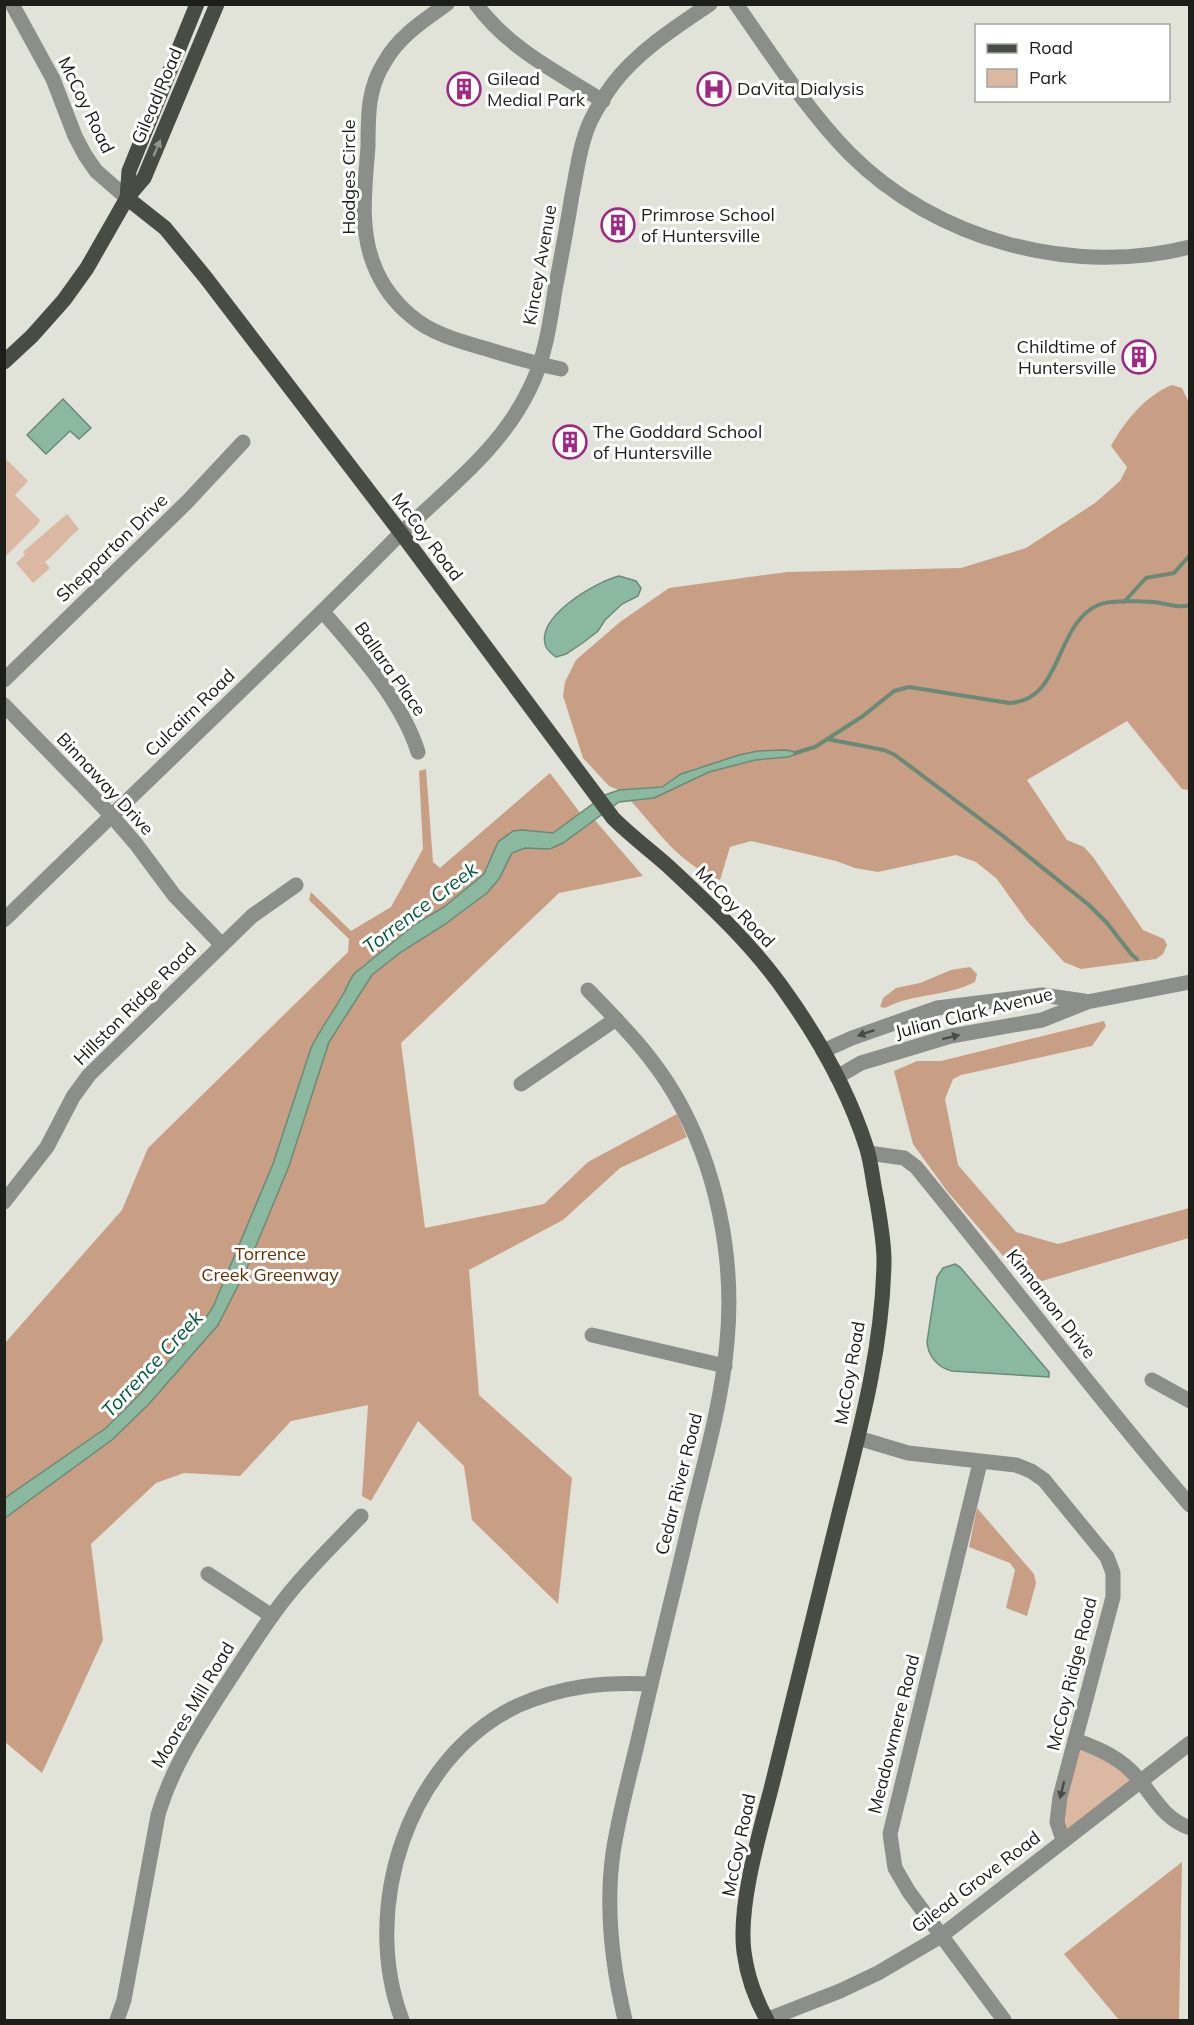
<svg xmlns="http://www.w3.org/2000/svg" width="1194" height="2025" font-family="Mulish,sans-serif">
  <rect width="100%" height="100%" fill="#e1e2d8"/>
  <g fill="#dab8a1">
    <polygon points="7,460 28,481 15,495 40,520 38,524 5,557 4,463"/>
    <path d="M 67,514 L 79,529 C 66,540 58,551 45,562 L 50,568 L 33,583 L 16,563 L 25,555 L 23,552 Z"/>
    <polygon points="1075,1740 1140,1781 1063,1840 1060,1797"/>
  </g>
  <g fill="#c89f84">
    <path d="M 1172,385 L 1182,388 L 1189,403 L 1189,790 L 1182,789 L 1127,721 L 1027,780 L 1067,840 L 1084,847 L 1093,857 L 1143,930 L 1164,939 L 1167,945 L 1163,954 L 1156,959 L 1081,969 L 1064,962 L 1027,921 L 997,879 L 976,862 L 956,855 L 878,872 L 855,868 L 836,861 L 751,841 L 730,847 L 720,880 C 677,862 661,834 631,801 L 644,800 L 709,772 L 755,760 L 758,751 L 697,768 L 681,774 L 662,787 L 619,790 L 609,786 L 583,758 L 563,696 L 565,682 L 576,660 L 620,622 L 669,588 L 787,572 L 961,568 L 1026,548 L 1095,503 L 1120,481 L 1127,467 L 1111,446 C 1124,422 1146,395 1172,385 Z"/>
    <polygon points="426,769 433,862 440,868 550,773 587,822 593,818 643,876 559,893 401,1043 425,1228 544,1204 588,1162 677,1114 687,1137 620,1168 563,1220 469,1270 479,1395 572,1478 558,1604 472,1520 464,1466 418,1421 371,1501 362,1496 368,1405 291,1421 240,1476 184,1473 156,1483 91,1544 103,1640 42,1773 5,1742 5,1343 122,1210 148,1148 348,952 349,939 309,900 311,892 351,931 391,907 423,849 419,771"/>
    <path d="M 970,967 L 977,974 L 975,982 C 946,997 913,993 885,1008 L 880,1007 L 883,998 L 896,988 L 920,983 L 951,970 Z"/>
    <polygon points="1104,1021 1106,1026 1092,1046 961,1075 953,1079 945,1099 958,1165 1016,1232 1058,1244 1189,1208 1189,1238 1028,1285 947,1191 913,1144 894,1071 917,1061 941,1061"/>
    <polygon points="977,1508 1034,1574 1036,1583 1027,1616 1006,1608 1015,1570 1010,1563 969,1547"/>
    <polygon points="1182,1862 1179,2020 1119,2020 1064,1954"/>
  </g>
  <g fill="#8bb9a0" stroke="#6a8a78" stroke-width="1.5">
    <polygon points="63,399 91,428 79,439 70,431 46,454 27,435"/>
    <path d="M 619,576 L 636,581 L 641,588 L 638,596 L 622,604 L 605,620 L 598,631 L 584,642 L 566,654 L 556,657 C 552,654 548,651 546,647 C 534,617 596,582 619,576 Z"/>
    <path d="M 786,750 L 800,753 L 788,757 L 755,760 L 709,772 L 654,798 L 619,802 L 563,843 L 550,849 L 525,848 L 512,853 L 499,879 L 487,893 L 444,925 L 401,952 L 372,975 L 329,1042 L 289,1166 L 246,1270 L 218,1325 L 148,1405 L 113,1439 L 5,1518 L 5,1498 L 106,1428 L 139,1395 L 201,1325 L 213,1307 L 273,1164 L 311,1048 C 320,1029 332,1014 342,996 C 347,989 348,982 354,974 L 414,925 L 444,907 L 484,874 L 498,842 L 513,831 L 522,830 L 553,833 L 605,795 L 619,790 L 662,787 L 681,774 L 739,755 L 758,751 Z"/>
    <path d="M 955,1264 L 960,1267 L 1049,1372 L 1049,1377 L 952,1371 C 938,1368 928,1356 927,1342 L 937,1277 L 943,1268 Z"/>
  </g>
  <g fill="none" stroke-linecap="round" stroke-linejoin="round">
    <g stroke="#6a8a78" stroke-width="4">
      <polyline points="1124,602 1146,578 1174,573 1190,555"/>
      <polyline points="827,739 884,750 895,755 1003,836 1089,905 1107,923 1132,955 1137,959"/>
      <path d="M 795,753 L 815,747 L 863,716 L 894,691 L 909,687 L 1009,703 C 1063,701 1054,625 1098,605 C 1108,600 1141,601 1153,602 C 1167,603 1176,609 1190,605"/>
    </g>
    <g stroke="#8c8e8a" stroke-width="15">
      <polyline points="12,4 53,79 75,136 85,155 96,171 127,198"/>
      <path d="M 447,4 C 423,21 398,37 384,63 C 377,74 372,89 370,102 C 368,116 368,132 368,147 C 365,185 359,229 374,265 C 381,284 395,303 411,316 C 433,335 463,342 490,350 C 513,357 537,364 561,369"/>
      <path d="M 476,4 C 509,49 557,72 603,101"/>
      <path d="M 736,4 C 772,55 806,109 849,153 C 935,240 1072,277 1190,247"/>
      <path d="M 323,612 C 358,652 402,701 418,752"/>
      <polyline points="4,680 187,502 243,442"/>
      <polyline points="4,705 111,815 136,844 174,895 222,945"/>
      <path d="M 4,920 C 133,794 264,671 391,543 C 440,494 500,452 530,388 C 545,358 550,323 555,290 C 561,258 567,227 572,195 C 577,171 580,143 591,120 C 597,108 605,95 613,84 C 638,51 676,27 710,4"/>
      <path d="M 588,990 C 620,1023 651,1054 675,1095 C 717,1167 735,1259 727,1342 C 722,1400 706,1456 692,1513 C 675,1587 656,1661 639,1736 C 630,1775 619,1813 613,1853 C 605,1910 612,1965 625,2020"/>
      <polyline points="823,1051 852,1038 937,1008 1042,995 1084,1001"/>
      <polyline points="837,1077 861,1063 951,1036 1042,1020 1087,1002 1190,982"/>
      <polyline points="521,1084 616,1019"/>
      <path d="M 868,1153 L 904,1158 L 916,1167 C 1008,1279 1095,1395 1190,1505"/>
      <polyline points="4,1202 47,1147 73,1097 89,1075 252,916 296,885"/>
      <polyline points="592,1335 725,1366"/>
      <polyline points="1152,1380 1190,1401"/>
      <polyline points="858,1438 908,1453 1016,1465 1031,1471 1044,1480 1107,1557 1113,1573 1113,1597 1060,1797 1057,1822 1063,1840"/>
      <polyline points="980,1463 890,1834 895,1868 909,1892 1004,2020"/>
      <polyline points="208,1574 272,1616"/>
      <path d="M 1075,1740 C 1095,1747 1114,1755 1129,1769 C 1152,1790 1159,1817 1190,1828"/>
      <path d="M 117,2020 L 124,2000 L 158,1815 C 171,1770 195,1733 220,1694 C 242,1661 262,1627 287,1596 C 309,1568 336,1542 361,1516"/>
      <path d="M 402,2020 C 360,1909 407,1759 517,1706 C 561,1686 603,1682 650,1684"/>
      <polyline points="766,2020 840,1991 878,1973 941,1936 1190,1743"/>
    </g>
    <g stroke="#474c45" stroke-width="15">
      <path d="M 127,198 L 165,228 L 206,278 L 401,533 L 613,818 C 631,836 650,850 668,866 C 711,906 756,948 789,997 C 822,1044 850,1095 867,1149 C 872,1166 873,1184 877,1201 C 880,1221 884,1241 884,1260 C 883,1347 860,1430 839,1513 C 816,1605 794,1697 771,1789 C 759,1835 738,1906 744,1952 C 747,1975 756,2000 767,2020"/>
      <polyline points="127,198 129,171 197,4"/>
      <polyline points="4,362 32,336 64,300 87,268 127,198 144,178 217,4"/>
    </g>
  </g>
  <defs><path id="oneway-solid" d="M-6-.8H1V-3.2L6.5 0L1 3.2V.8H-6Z" transform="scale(1.5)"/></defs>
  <use fill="#91948f" href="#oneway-solid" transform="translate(157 148) rotate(-67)"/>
  <g fill="#494b47">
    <use href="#oneway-solid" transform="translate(866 1033) rotate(161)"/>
    <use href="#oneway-solid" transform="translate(951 1037) rotate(-14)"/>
    <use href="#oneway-solid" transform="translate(1062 1790) rotate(104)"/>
  </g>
  <defs>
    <symbol id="building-ring" viewBox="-11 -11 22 22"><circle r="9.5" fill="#fff" stroke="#9d2984" stroke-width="1.5"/><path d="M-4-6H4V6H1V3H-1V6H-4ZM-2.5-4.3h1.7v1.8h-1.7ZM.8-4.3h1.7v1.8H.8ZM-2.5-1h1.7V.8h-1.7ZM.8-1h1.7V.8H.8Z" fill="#9d2984"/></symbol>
    <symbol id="hospital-ring" viewBox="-11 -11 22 22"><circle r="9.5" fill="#fff" stroke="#9d2984" stroke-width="1.5"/><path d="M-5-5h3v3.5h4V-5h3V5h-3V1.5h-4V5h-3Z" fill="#9d2984"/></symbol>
  </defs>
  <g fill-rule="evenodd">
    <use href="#building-ring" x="445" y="70" width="38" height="38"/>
    <use href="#hospital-ring" x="695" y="70" width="38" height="38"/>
    <use href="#building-ring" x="599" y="206" width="38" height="38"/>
    <use href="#building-ring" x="1120" y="338" width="38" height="38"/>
    <use href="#building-ring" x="551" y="423" width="38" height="38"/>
  </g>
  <g text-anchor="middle" stroke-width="6" stroke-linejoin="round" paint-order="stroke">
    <g font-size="18" fill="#1d1e1a" stroke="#fff" text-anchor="start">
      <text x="487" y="85">Gilead<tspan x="487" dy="21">Medial Park</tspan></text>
      <text x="737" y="95">DaVita Dialysis</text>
      <text x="641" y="221">Primrose School<tspan x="641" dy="21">of Huntersville</tspan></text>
      <text x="1116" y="353" text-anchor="end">Childtime of<tspan x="1116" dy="21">Huntersville</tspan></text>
      <text x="593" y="438">The Goddard School<tspan x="593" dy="21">of Huntersville</tspan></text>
    </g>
    <g font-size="18" fill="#1d1e1a" stroke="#fff">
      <text transform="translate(157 96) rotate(-67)" y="6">Gilead Road</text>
      <text transform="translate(86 105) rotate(64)" y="6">McCoy Road</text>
      <text transform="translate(349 177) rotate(-90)" y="6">Hodges Circle</text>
      <text transform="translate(540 265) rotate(-80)" y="6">Kincey Avenue</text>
      <text transform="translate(427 537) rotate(53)" y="6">McCoy Road</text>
      <text transform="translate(112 548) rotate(-44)" y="6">Shepparton Drive</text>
      <text transform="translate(390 669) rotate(55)" y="6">Ballara Place</text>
      <text transform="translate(190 713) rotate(-44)" y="6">Culcairn Road</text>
      <text transform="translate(105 784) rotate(47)" y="6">Binnaway Drive</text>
      <text transform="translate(735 907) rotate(46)" y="6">McCoy Road</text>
      <text transform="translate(135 1004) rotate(-45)" y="6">Hillston Ridge Road</text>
      <text transform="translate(974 1013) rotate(-14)" y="6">Julian Clark Avenue</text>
      <text transform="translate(1051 1304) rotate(52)" y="6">Kinnamon Drive</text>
      <text transform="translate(850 1373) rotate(-80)" y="6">McCoy Road</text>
      <text transform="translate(679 1484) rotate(-76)" y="6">Cedar River Road</text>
      <text transform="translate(1072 1674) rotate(-76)" y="6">McCoy Ridge Road</text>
      <text transform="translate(193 1705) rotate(-59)" y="6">Moores Mill Road</text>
      <text transform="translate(894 1734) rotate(-76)" y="6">Meadowmere Road</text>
      <text transform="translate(739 1845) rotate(-78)" y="6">McCoy Road</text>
      <text transform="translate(976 1882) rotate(-37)" y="6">Gilead Grove Road</text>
    </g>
    <g font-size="18" fill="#633100" stroke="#fff">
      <text x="270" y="1260">Torrence<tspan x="270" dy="21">Creek Greenway</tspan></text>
    </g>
    <g font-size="20" font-style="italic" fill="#035a3a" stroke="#fff">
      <text transform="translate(420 908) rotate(-37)" y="7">Torrence Creek</text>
      <text transform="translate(152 1364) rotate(-47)" y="7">Torrence Creek</text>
    </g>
  </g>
  <rect width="1194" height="2025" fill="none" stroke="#1d1e1a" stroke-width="12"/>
  <rect x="975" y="24" width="195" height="78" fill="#ffffff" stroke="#a5a5a3" stroke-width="1.5"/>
  <rect x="987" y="44" width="30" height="9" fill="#474c45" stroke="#a5a5a3" stroke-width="1.5"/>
  <text x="1029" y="54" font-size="18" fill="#1d1e1a">Road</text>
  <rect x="987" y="69" width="30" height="18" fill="#dab8a1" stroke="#a5a5a3" stroke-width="1.5"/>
  <text x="1029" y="84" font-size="18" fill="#1d1e1a">Park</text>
</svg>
